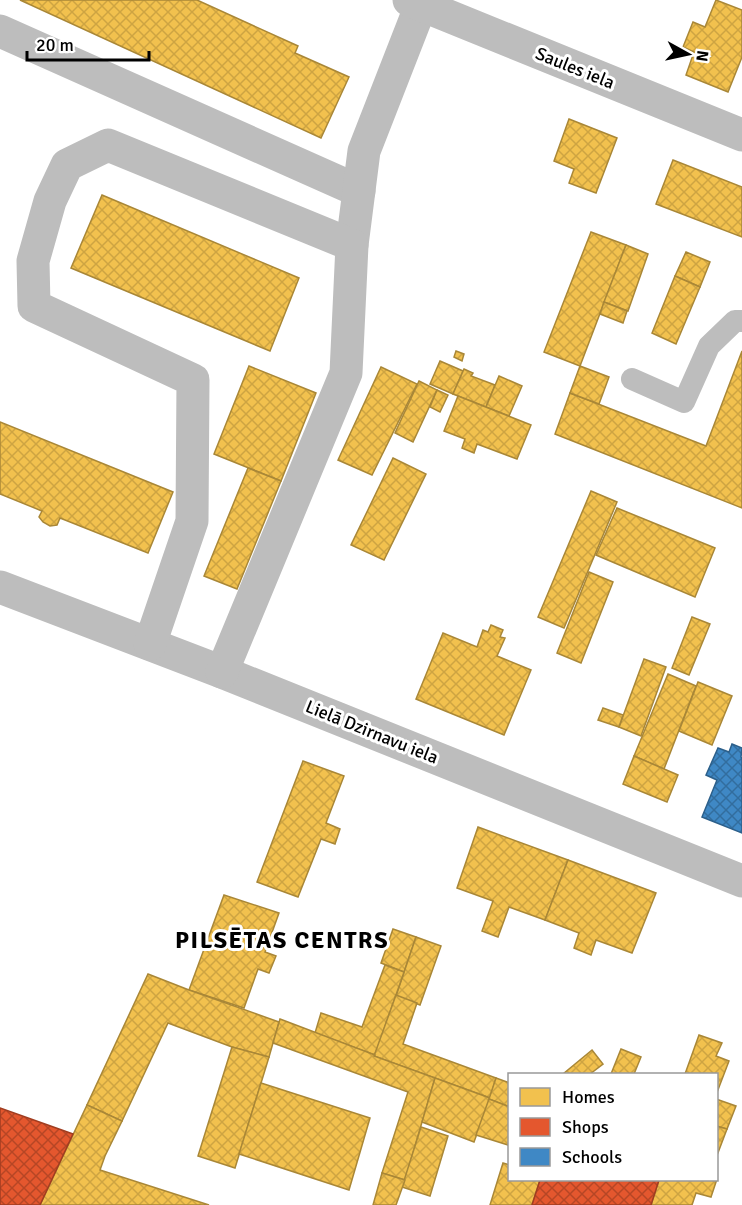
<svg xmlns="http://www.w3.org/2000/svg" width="742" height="1205" font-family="Signika,sans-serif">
  <defs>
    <pattern id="homes-cross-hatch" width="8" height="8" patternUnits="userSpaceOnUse" patternTransform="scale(1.5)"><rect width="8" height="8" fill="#f2c14e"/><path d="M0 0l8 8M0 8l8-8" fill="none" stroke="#cea442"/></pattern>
    <pattern id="shops-cross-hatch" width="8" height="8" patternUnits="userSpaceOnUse" patternTransform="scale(1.5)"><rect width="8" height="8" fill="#e4572e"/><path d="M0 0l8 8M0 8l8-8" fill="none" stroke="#b64625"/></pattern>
    <pattern id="schools-cross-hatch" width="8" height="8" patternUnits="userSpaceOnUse" patternTransform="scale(1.5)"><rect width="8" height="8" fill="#3f88c5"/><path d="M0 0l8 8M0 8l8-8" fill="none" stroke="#326d9e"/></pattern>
  </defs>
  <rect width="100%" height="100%" fill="#fff"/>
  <g fill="url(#homes-cross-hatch)" stroke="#a98737" stroke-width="1.5">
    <polygon points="20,0 197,0 298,46 295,53 349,77 321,138"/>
    <polygon points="716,0 742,10 742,57 728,92 686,75 694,52 683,47 693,22 705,27"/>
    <polygon points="569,119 617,138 596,193 569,183 574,169 554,161"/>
    <polygon points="673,160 742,187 742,237 656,204"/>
    <polygon points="102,195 299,278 270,351 71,268"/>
    <polygon points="591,232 626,245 580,366 544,352"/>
    <polygon points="626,245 648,254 628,311 604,302"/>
    <polygon points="686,252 710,262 700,287 675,276"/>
    <polygon points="675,276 700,287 676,344 652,333"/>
    <polygon points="604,302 627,311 623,323 600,314"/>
    <polygon points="456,351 464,354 462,361 454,357"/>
    <polygon points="742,351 742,508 555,434 570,393 706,446"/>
    <polygon points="440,361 463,371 453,394 430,384"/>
    <polygon points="249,366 316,393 281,481 214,454"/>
    <polygon points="580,366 609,377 599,404 570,393"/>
    <polygon points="381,367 417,384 372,475 338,460"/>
    <polygon points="464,369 473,373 471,376 495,385 486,407 453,394"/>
    <polygon points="499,376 522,386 509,416 486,407"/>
    <polygon points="419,381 437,390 413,442 395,433"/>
    <polygon points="437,390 448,395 440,412 430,407"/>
    <polygon points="458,396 531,425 517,459 477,444 474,453 462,448 465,439 444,431"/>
    <polygon points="0,422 173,492 148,553 60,518 57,525 50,526 43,522 39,517 42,511 0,494"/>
    <polygon points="393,458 426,474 384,560 351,545"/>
    <polygon points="248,468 281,481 237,589 204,576"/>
    <polygon points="591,491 617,502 564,628 538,617"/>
    <polygon points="617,508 715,548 695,597 596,555"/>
    <polygon points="589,572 613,582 581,663 557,653"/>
    <polygon points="692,617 710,624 689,675 672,668"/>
    <polygon points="491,625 503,630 500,637 505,638 497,656 531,670 504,735 416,699 443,633 477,647 483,630 488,632"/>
    <polygon points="644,659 666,667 641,736 619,727"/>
    <polygon points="668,674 696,686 664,769 634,756"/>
    <polygon points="698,682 732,696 712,745 679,731"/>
    <polygon points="603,708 623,715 619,727 598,720"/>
    <polygon points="634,756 678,775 667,802 623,784"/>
    <polygon points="303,761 344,776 326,823 340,829 335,844 321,839 298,897 257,882"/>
    <polygon points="478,827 568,860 545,920 509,907 498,937 482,931 493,901 457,888"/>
    <polygon points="568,860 656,893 632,953 596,940 591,955 574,948 579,933 545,920"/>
    <polygon points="224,895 279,913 265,952 276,956 269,973 258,969 244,1008 189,990"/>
    <polygon points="393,929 416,937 404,972 381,963"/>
    <polygon points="416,937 441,946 420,1005 396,996"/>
    <polygon points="385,965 404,972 375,1055 315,1033 321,1013 362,1027"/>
    <polygon points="148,974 189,990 279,1022 269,1057 232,1047 168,1023 122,1121 87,1105"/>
    <polygon points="396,995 417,1003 403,1044 496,1078 490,1098 374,1056"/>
    <polygon points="280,1019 375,1055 374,1056 435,1078 405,1180 382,1173 408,1092 273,1043"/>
    <polygon points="699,1035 722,1043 716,1056 729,1061 716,1095 716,1074 685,1074"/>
    <polygon points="232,1047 269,1057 235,1168 198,1156"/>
    <polygon points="621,1049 641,1057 634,1074 611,1074"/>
    <polygon points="592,1050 603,1064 590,1074 563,1074"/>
    <polygon points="435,1078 490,1098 474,1142 422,1122"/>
    <polygon points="496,1078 510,1083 510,1107 489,1099"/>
    <polygon points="261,1083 370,1118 349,1190 239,1154"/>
    <polygon points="489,1099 510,1107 510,1147 508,1145 476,1135"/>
    <polygon points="716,1099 736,1106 727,1129 716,1126"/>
    <polygon points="87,1105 122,1121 105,1156 100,1170 209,1205 40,1205"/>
    <polygon points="716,1126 727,1129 716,1158"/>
    <polygon points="421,1127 448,1136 430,1196 402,1187"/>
    <polygon points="503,1163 510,1165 510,1180 540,1180 532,1205 490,1205"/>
    <polygon points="382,1173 405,1180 396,1205 373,1205"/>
    <polygon points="717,1179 711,1197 696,1193 692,1205 651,1205 659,1180"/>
  </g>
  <g fill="url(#shops-cross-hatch)" stroke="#a03d20" stroke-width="1.5">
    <polygon points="0,1108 73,1134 40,1205 0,1205"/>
    <polygon points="540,1180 659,1180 651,1205 532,1205"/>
  </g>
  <polygon fill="url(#schools-cross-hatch)" stroke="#2c5f8a" stroke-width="1.5" points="732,744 742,748 741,757 742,758 742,833 702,817 717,780 706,775 718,748 729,752"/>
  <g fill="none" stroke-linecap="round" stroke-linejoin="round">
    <polyline stroke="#bdbdbd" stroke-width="22" points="632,379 684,402 709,346 735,321 742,321"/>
    <g stroke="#bdbdbd" stroke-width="33">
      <polyline points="0,31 359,191"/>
      <polyline points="352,245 364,151 421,5"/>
      <polyline points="0,587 222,672 742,881"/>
      <polyline points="150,644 192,521 193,380 34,306 33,261 50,201 67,165 108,145 352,245 346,373 222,672"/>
    </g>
    <polyline stroke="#bdbdbd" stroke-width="33" points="409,0 742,135"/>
  </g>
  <g text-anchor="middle" stroke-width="6" stroke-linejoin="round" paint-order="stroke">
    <g font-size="18" fill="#000" stroke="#fff">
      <text transform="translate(575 68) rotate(22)" y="6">Saules iela</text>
      <text transform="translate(372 732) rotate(22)" y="6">Lielā Dzirnavu iela</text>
    </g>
    <g font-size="24" font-weight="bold" letter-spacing="1.5" fill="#000" stroke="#fff">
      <text x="282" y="948">PILSĒTAS CENTRS</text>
    </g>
  </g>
  <rect x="508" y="1073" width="210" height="108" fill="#ffffff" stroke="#999999" stroke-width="1.5"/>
  <rect x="520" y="1088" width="30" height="18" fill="#f2c14e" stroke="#999999" stroke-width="1.5"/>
  <text x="562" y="1103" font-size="18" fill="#000000">Homes</text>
  <rect x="520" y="1118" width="30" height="18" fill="#e4572e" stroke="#999999" stroke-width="1.5"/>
  <text x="562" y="1133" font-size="18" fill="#000000">Shops</text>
  <rect x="520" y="1148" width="30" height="18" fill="#3f88c5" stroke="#999999" stroke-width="1.5"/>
  <text x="562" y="1163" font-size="18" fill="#000000">Schools</text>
  <g transform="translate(688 54) rotate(98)" stroke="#ffffff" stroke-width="4.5" paint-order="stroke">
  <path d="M0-4.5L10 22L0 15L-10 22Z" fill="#000000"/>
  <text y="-9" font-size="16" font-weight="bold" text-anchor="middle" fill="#000000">N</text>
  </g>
  <path d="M27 51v9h122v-9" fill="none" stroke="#000000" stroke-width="3"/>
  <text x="36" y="51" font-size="18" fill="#000000" stroke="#ffffff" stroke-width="4.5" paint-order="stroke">20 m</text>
</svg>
